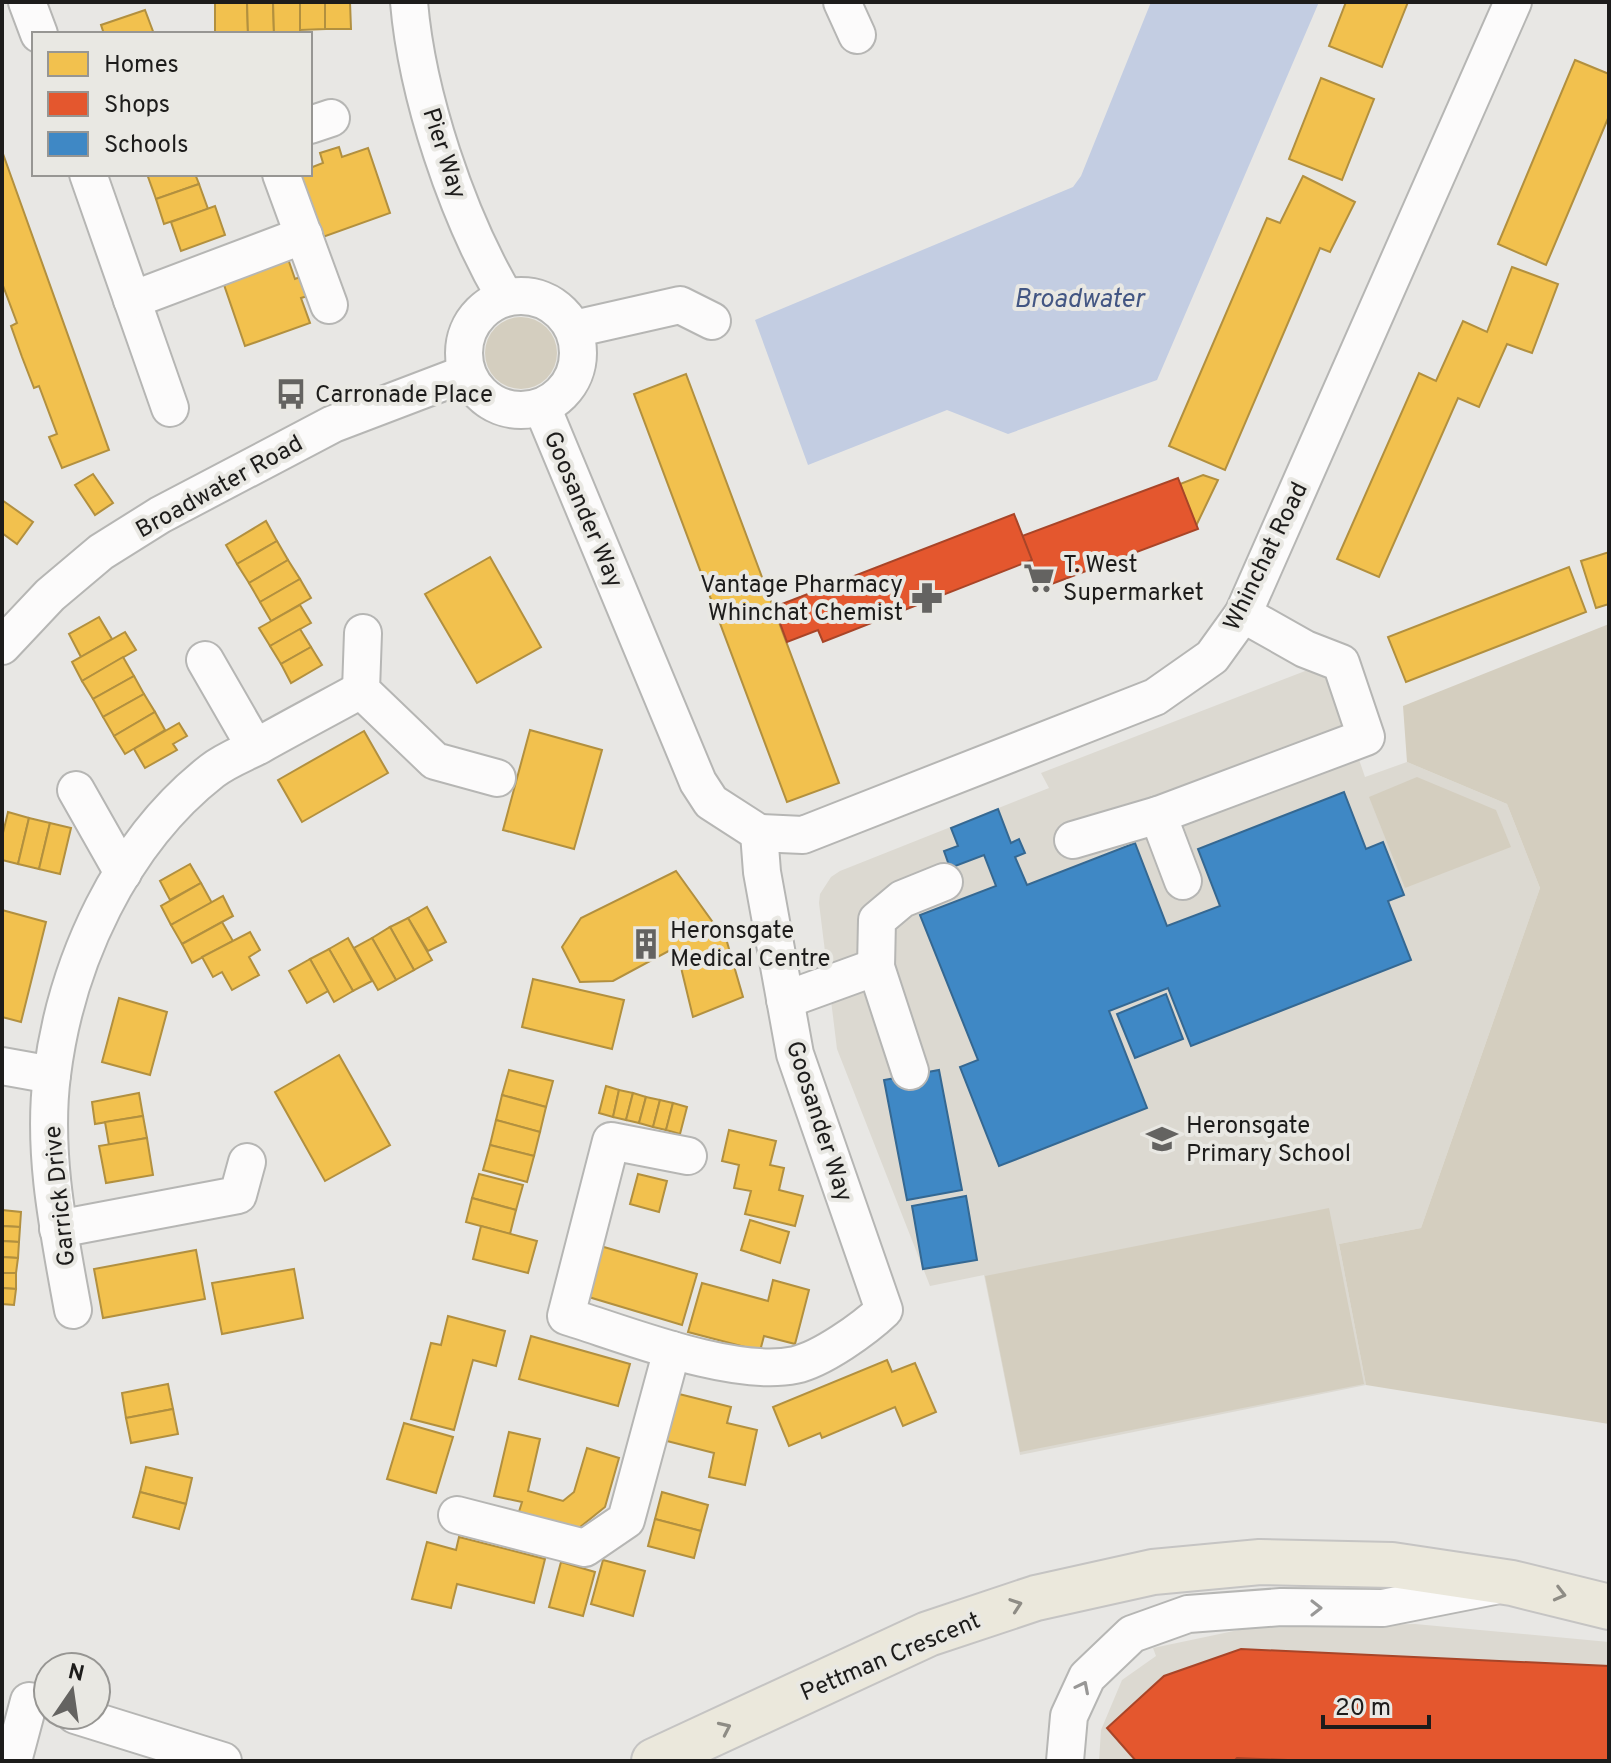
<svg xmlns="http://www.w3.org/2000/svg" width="1611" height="1763" font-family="Overpass,sans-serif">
  <rect width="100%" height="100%" fill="#e8e7e4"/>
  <g fill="#dcd9d1">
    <polygon points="1326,663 1365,777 1407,762 1507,804 1540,888 1421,1228 1339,1244 1366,1385 1020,1455 984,1275 930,1286 837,1049 819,903 820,894 831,877 840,871 1049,788 1041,773"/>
    <polygon points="1415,1624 1609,1642 1609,1761 1099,1761 1101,1730 1122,1680 1156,1656 1153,1648 1248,1628"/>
  </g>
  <g fill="#d4cebf">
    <circle cx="521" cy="353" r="36"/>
    <polygon points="1609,624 1609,1424 1366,1385 1339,1244 1421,1228 1540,888 1507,804 1407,762 1403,706"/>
    <polygon points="1417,777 1496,810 1511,847 1405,888 1369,797"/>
    <polygon points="1329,1208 1364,1384 1020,1452 985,1276"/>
  </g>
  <polygon fill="#c3cde2" points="1151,2 1319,2 1157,380 1008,434 947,410 808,465 755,320 1073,187 1081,176"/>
  <g fill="#f2c14e" stroke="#b2903f" stroke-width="2">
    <polygon points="215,2 247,2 248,34 215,34"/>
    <polygon points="247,2 273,2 274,34 248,34"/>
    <polygon points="273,2 300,2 300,34 274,34"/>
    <polygon points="300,2 325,2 325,29 300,30"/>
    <polygon points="325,2 350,2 351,29 325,29"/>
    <polygon points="1346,2 1408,2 1382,67 1329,46"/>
    <polygon points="145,10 154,34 104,34 101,25"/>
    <polygon points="1575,60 1609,74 1609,116 1546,265 1498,244"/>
    <polygon points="1321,78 1374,99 1342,180 1289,159"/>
    <polygon points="339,147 342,157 368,148 390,213 320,238 298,174 310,174 310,168 323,163 320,153"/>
    <polygon points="2,151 109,450 62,468 49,437 57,434 39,386 34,388 22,357 11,326 17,323 2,283"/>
    <polygon points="147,174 195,174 199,184 156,199"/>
    <polygon points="1303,176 1355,202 1330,252 1320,248 1225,470 1169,446 1267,218 1280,223"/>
    <polygon points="199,184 208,209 164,224 156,199"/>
    <polygon points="215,206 225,235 181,251 171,222"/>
    <polygon points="286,253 295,279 305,275 311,295 301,298 310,323 245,346 221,276"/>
    <polygon points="1512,267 1558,284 1532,353 1507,344 1479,407 1458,398 1379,577 1337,559 1419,373 1436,381 1463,321 1487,332"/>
    <polygon points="686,374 839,783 787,802 634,394"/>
    <polygon points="93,474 113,503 95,515 75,485"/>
    <polygon points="1203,475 1218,480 1196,526 1180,484"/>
    <polygon points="2,500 33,522 17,544 2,533"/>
    <polygon points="266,521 277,541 237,564 226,545"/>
    <polygon points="277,541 288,560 249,583 237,564"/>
    <polygon points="1609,552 1609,604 1596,608 1581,561"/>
    <polygon points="490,557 541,647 477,683 425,594"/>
    <polygon points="288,560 300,579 260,602 249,583"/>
    <polygon points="1569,567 1586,612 1406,682 1388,637"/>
    <polygon points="300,579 311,598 271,621 260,602"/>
    <polygon points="300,605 311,623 270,646 259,628"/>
    <polygon points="99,617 112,639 81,657 69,634"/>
    <polygon points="300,629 311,647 281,664 270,646"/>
    <polygon points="125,632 136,650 82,681 72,662"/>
    <polygon points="311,647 322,665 291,683 281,664"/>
    <polygon points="123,657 134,676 93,699 82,681"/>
    <polygon points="134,676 144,694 103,717 93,699"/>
    <polygon points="144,694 155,712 114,736 103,717"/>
    <polygon points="155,712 165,730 125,754 114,736"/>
    <polygon points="179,723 187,736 173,744 177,750 145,768 134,749"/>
    <polygon points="530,730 602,750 574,849 503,830"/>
    <polygon points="364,731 388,773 302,822 278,780"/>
    <polygon points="8,812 29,818 18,864 2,860 2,837"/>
    <polygon points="29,818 50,823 39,869 18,864"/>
    <polygon points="50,823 71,828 60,874 39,869"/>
    <polygon points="190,864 201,883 170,900 160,881"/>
    <polygon points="676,871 727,942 743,997 693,1017 676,947 613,981 580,982 562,947 581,918"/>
    <polygon points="201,883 212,903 171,925 161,906"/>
    <polygon points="223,896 233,916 182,944 171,925"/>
    <polygon points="427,907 446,942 428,951 408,918"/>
    <polygon points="2,910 46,922 21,1022 2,1017"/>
    <polygon points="408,918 432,960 414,970 390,927"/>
    <polygon points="222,922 233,941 192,963 182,944"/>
    <polygon points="390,927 414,970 396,980 372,938"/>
    <polygon points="250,932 260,950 249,957 259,975 232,990 222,972 213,977 202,957"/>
    <polygon points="348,938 372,981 353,991 329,949"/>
    <polygon points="372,938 396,980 378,990 354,948"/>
    <polygon points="329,949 353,991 334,1002 310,959"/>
    <polygon points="310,959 328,991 307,1003 289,971"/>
    <polygon points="533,979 624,1000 612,1049 522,1027"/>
    <polygon points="119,998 167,1012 150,1075 102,1062"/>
    <polygon points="339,1055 390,1145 325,1181 275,1092"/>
    <polygon points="509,1070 553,1081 546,1107 502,1095"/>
    <polygon points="606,1086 619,1090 613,1117 599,1113"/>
    <polygon points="619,1090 633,1093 626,1120 613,1117"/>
    <polygon points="139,1093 143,1116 95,1124 92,1102"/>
    <polygon points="633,1093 646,1097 639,1123 626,1120"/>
    <polygon points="502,1095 546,1107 540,1132 496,1120"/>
    <polygon points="646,1097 660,1100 653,1127 639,1123"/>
    <polygon points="660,1100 673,1103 666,1130 653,1127"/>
    <polygon points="673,1103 687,1107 680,1134 666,1130"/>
    <polygon points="143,1116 147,1138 109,1145 105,1122"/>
    <polygon points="496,1120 540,1132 534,1156 490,1145"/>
    <polygon points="729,1130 776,1141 770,1165 784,1168 779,1190 803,1196 795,1226 745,1214 751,1191 734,1188 739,1165 722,1161"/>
    <polygon points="147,1138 153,1175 106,1183 99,1146"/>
    <polygon points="490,1145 534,1156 527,1182 483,1170"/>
    <polygon points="479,1174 523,1185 516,1210 472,1198"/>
    <polygon points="638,1174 667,1181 659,1212 630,1204"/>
    <polygon points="472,1198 516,1210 510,1234 466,1222"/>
    <polygon points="2,1210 21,1212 20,1227 2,1226"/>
    <polygon points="750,1220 789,1232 780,1263 741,1250"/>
    <polygon points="2,1226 20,1227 19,1242 2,1241"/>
    <polygon points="481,1226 537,1241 528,1273 473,1259"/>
    <polygon points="2,1241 19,1242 18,1258 2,1257"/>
    <polygon points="597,1245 697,1274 682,1325 582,1295"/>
    <polygon points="196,1250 205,1299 103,1318 94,1269"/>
    <polygon points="2,1257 18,1258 16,1273 2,1273"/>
    <polygon points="294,1269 303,1318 222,1334 212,1283"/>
    <polygon points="2,1273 16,1273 16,1289 2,1288"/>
    <polygon points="773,1280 809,1290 795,1344 764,1336 760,1351 688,1332 702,1283 768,1301"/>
    <polygon points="2,1288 16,1289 14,1305 2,1304"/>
    <polygon points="448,1316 505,1331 496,1366 473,1360 454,1430 411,1419 431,1343 441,1345"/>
    <polygon points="531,1336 630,1364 618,1406 519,1379"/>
    <polygon points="887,1360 892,1372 915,1363 936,1412 903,1426 895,1407 822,1438 820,1433 789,1446 773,1407"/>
    <polygon points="168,1384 173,1409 126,1418 122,1393"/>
    <polygon points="675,1393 731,1407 727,1423 757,1430 745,1485 709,1477 714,1453 663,1440"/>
    <polygon points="173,1409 178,1434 131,1443 126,1418"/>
    <polygon points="404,1423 453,1437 436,1493 387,1479"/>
    <polygon points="509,1432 540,1439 528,1491 563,1501 574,1492 587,1448 619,1458 605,1507 569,1536 516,1521 522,1502 494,1496"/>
    <polygon points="146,1467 192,1478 186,1504 140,1492"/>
    <polygon points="140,1492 186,1504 179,1529 133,1517"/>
    <polygon points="662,1492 708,1505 701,1531 655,1519"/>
    <polygon points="655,1519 701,1531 694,1558 648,1546"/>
    <polygon points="459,1537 545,1559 534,1603 457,1584 451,1608 412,1599 427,1542 456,1550"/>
    <polygon points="603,1560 645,1571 633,1616 591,1604"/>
    <polygon points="561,1562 595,1572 583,1616 549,1607"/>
  </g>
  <g fill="#e4572e" stroke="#a84528" stroke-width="2">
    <polygon points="1178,478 1198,529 1041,588 1022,536"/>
    <polygon points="1014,514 1032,560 823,642 818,630 787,642 774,607"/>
    <polygon points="1241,1649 1609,1666 1609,1761 1311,1761 1237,1758 1234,1761 1136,1761 1107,1728 1164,1676"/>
  </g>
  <g fill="#3f88c5" stroke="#356892" stroke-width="2">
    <polygon points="1344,792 1366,849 1383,842 1404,895 1388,901 1411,960 1191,1046 1168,988 1109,1011 1147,1108 999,1166 960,1067 978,1060 920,915 996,886 984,855 950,868 944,851 958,846 951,828 998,809 1011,843 1019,839 1025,853 1015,857 1027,885 1135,843 1167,926 1220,906 1198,849"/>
    <polygon points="1166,994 1183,1039 1135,1058 1117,1014"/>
    <polygon points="939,1070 962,1190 907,1200 884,1080"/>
    <polygon points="966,1196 977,1260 923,1269 912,1206"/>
  </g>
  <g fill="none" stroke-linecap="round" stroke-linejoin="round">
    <defs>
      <g id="minor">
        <polyline points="27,2 39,34"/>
        <path d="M 409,2 C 417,96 457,215 505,297"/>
        <polyline points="842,2 857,35"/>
        <polyline points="310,125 331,118"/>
        <polyline points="88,174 170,408"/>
        <polyline points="281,174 329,305"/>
        <circle cx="521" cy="353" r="57"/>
        <polyline points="132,300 304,235"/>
        <polyline points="574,329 680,305 712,321"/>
        <polyline points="542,407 698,782 711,802 759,833"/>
        <polyline points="363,633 361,690 435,761 497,778"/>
        <polyline points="2,646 50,595 101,552 160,515 333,424 467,373"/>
        <polyline points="205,660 255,747"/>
        <polyline points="76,790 123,873"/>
        <polyline points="1158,815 1183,881"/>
        <polyline points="759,833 803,835 1155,697 1212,657 1243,614 1513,2"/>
        <polyline points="1073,840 1158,815 1366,737 1341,663 1305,649 1243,614"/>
        <polyline points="785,1000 876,967"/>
        <polyline points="2,1066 52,1075"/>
        <polyline points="910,1071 876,967 877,920 902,899 944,882"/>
        <path d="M 688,1156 L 611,1141 L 566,1316 C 627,1335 734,1378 795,1365 C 822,1359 864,1329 884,1310 L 795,1054 L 762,872 L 759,833"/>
        <polyline points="58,1229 238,1195 247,1162"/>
        <path d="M 73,1310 C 59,1233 42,1153 52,1075 C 66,962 121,842 212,771 C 226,760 245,753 260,745 C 294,726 328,708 361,690"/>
        <polyline points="457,1515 585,1548 626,1520 672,1350"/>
        <polyline points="75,1715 223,1761"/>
        <polyline points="13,1761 29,1701"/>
        <polyline points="1065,1761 1069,1716 1087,1677 1132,1634 1188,1614 1281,1607 1383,1608 1494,1586"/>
      </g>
      <polyline id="major" points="654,1761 928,1634 1036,1598 1153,1572 1260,1562 1392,1565 1512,1583 1609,1607"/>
    </defs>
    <use href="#minor" stroke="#b6b6b4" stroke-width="40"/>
    <use href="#major" stroke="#c5c4c3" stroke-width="48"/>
    <use href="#minor" stroke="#fcfbfb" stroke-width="36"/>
    <use href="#major" stroke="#ebe8dc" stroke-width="44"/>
  </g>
  <defs><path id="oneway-chevron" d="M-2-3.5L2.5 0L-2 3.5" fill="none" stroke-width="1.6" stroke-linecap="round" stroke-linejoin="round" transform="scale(2)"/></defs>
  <g stroke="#8e8c85">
    <use href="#oneway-chevron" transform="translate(1560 1594) rotate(14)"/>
    <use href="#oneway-chevron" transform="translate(1016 1605) rotate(-19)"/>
    <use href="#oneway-chevron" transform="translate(725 1728) rotate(-25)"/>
  </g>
  <g stroke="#989796">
    <use href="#oneway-chevron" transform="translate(1316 1608)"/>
    <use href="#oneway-chevron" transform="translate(1083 1687) rotate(-63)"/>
  </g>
  <defs>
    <symbol id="bus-bare" viewBox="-9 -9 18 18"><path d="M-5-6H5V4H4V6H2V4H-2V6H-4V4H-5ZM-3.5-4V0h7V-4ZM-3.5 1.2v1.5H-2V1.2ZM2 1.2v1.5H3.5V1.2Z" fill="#646361" stroke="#e9e8e3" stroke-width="2.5" paint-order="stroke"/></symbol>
    <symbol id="supermarket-bare" viewBox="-9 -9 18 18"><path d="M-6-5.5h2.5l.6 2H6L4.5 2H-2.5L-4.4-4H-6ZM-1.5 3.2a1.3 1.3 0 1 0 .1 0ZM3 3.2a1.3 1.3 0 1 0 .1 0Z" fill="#646361" stroke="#e9e8e3" stroke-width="2.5" paint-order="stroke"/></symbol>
    <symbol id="pharmacy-bare" viewBox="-9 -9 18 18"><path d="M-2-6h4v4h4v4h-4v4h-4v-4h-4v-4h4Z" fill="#646361" stroke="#e9e8e3" stroke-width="2.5" paint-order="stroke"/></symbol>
    <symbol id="building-bare" viewBox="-9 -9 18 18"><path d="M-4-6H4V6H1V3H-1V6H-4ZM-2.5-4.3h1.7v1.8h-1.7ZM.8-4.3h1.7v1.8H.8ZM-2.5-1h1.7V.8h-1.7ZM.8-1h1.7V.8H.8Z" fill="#646361" stroke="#e9e8e3" stroke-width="2.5" paint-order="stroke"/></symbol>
    <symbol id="school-bare" viewBox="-9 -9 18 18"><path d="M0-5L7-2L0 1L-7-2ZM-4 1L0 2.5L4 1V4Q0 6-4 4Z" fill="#646361" stroke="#e9e8e3" stroke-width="2.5" paint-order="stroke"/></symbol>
  </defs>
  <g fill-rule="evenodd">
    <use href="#bus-bare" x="269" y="372" width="44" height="44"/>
    <use href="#supermarket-bare" x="1017" y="556" width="44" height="44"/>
    <use href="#pharmacy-bare" x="905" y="576" width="44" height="44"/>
    <use href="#building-bare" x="624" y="922" width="44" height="44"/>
    <use href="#school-bare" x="1140" y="1117" width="44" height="44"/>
  </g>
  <g text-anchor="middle" stroke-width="8" stroke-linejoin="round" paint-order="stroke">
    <g font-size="24" fill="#1d1c1b" stroke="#e9e8e3">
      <text transform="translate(445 153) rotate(72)" y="8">Pier Way</text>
      <text transform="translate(219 486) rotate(-29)" y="8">Broadwater Road</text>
      <text transform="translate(584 509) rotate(67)" y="8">Goosander Way</text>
      <text transform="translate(1265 556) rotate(-64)" y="8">Whinchat Road</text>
      <text transform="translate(820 1121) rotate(72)" y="8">Goosander Way</text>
      <text transform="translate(59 1196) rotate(-96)" y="8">Garrick Drive</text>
      <text transform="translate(890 1656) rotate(-23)" y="8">Pettman Crescent</text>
    </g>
    <g font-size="24" fill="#1d1c1b" stroke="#e9e8e3" text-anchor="start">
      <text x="315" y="402">Carronade Place</text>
      <text x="1063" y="572">T. West<tspan x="1063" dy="28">Supermarket</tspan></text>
      <text x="903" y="592" text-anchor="end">Vantage Pharmacy<tspan x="903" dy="28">Whinchat Chemist</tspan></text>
      <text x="670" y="938">Heronsgate<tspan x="670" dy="28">Medical Centre</tspan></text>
      <text x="1186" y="1133">Heronsgate<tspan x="1186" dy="28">Primary School</tspan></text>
    </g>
    <g font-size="26" font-style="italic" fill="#435683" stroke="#e9e8e3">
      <text x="1079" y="307">Broadwater</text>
    </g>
  </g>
  <rect width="1611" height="1763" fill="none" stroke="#1d1c1b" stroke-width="8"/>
  <rect x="32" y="32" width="280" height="144" fill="#e9e8e3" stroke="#979693" stroke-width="2"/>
  <rect x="48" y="52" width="40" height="24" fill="#f2c14e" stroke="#979693" stroke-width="2"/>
  <text x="104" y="72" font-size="24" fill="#1d1c1b">Homes</text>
  <rect x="48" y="92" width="40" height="24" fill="#e4572e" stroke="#979693" stroke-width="2"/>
  <text x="104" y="112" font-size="24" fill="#1d1c1b">Shops</text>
  <rect x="48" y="132" width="40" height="24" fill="#3f88c5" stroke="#979693" stroke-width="2"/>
  <text x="104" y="152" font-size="24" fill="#1d1c1b">Schools</text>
  <g transform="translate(72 1691) rotate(13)"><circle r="38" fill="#e9e8e3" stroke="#979693" stroke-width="2"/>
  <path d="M0-6L14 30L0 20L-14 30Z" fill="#646361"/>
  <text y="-12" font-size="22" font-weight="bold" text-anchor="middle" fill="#1d1c1b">N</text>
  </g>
  <path d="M1323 1715v12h106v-12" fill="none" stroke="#1d1c1b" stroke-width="4"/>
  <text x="1335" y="1715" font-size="24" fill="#1d1c1b" stroke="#e9e8e3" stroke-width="6" paint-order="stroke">20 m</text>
</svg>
